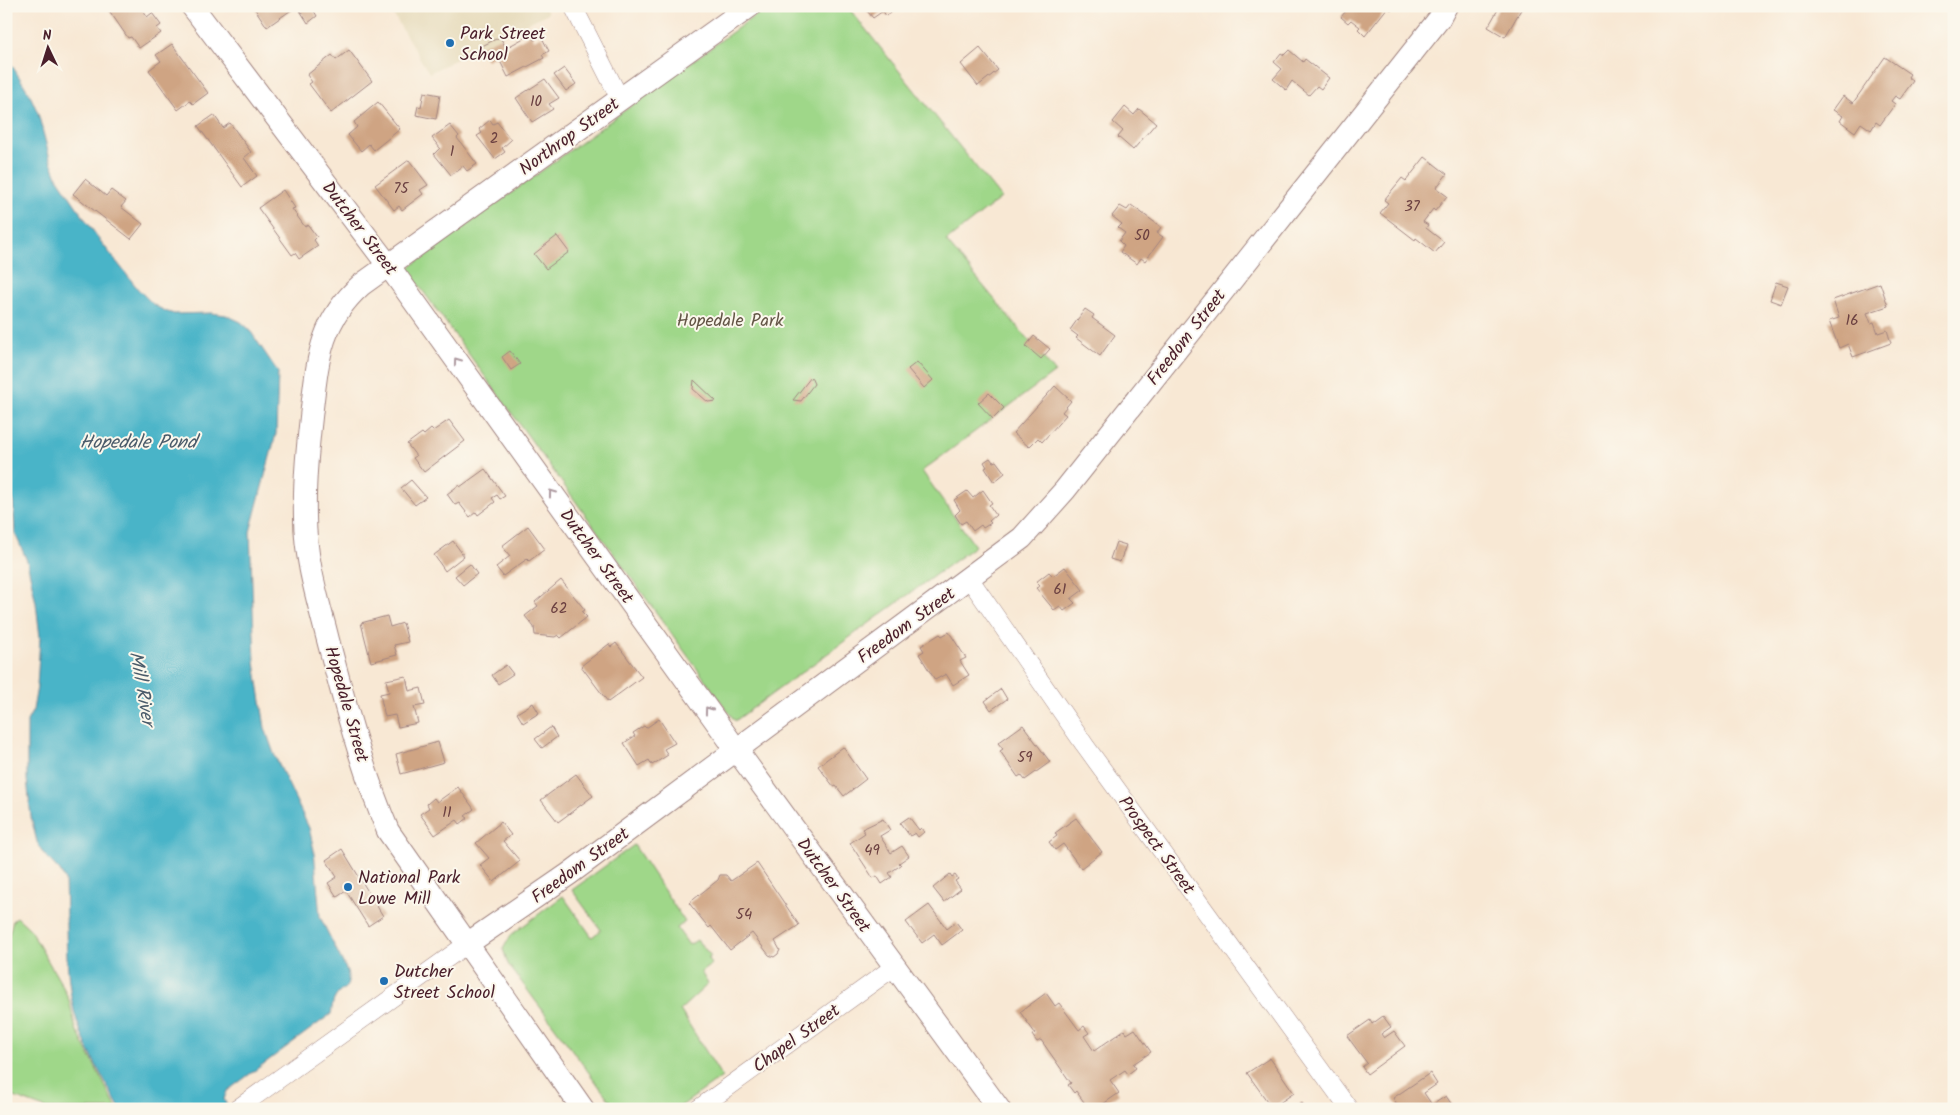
<svg xmlns="http://www.w3.org/2000/svg" width="1960" height="1115" font-family="Kalam,sans-serif">
  <rect width="100%" height="100%" fill="#fbf7ec"/>
  <filter id="ink" filterUnits="userSpaceOnUse"><feTurbulence type="fractalNoise" baseFrequency=".02" numOctaves="2"/><feDisplacementMap in="SourceGraphic" scale="10" xChannelSelector="R" yChannelSelector="G"/><feConvolveMatrix kernelMatrix="1 2 1 2 8 2 1 2 1" color-interpolation-filters="sRGB"/></filter>
  <filter id="wash" filterUnits="userSpaceOnUse"><feTurbulence type="fractalNoise" baseFrequency=".0096" numOctaves="4" result="noise"/><feDisplacementMap in="SourceGraphic" scale="20" xChannelSelector="R" yChannelSelector="G"/><feGaussianBlur stdDeviation="1.12" result="paint"/><feColorMatrix in="noise" values="0 0 0 0 0 0 0 0 0 0 0 0 0 0 0 0 0 1.4 0 .05"/><feComposite in="paint" operator="in"/></filter>
  <g filter="url(#wash)">
    <rect width="100%" height="100%" fill="#f8e8d4"/>
    <polygon fill="#e6daba" points="388,6 545,6 548,13 429,73"/>
    <g fill="#9fd789" stroke="#747b5a">
      <polygon points="768,6 847,6 1001,198 946,241 1055,372 922,471 975,546 735,721 407,269"/>
      <polygon points="634,845 685,922 677,928 689,945 697,940 711,956 708,959 712,964 701,972 708,984 680,1010 722,1077 677,1109 616,1109 508,964 503,949 511,935 563,896 592,937 601,930 572,890"/>
      <polygon points="17,917 29,928 63,987 69,1000 76,1029 117,1109 47,1109 6,1094 6,945 13,920"/>
    </g>
    <path fill="#4ab4c8" stroke="#4a6a7a" d="M 6,56 L 29,93 L 38,113 L 50,159 L 58,179 L 98,238 L 138,289 L 154,305 L 165,311 L 174,314 L 211,313 L 226,315 L 241,322 L 249,329 L 278,372 L 276,434 L 250,532 L 255,662 L 265,728 L 274,754 L 309,828 L 314,850 L 320,917 L 347,971 C 351,992 343,985 335,998 C 332,1002 332,1010 331,1014 L 227,1091 L 224,1099 L 228,1109 L 120,1109 C 103,1078 83,1045 74,1011 C 64,968 67,924 65,880 L 60,871 L 43,853 L 37,842 L 31,817 L 27,779 L 27,721 L 33,710 L 37,687 L 40,637 L 36,603 L 27,561 L 15,533 L 13,499 L 6,476 Z"/>
    <g id="blocks">
      <g fill="#cfa483">
        <polygon points="106,6 140,6 147,17 152,13 161,25 157,28 161,33 139,48 131,37 128,38"/>
        <polygon points="253,6 297,6 267,27"/>
        <polygon points="302,6 311,6 317,16 308,23 299,9"/>
        <polygon points="863,6 899,6 886,16 883,11 873,18"/>
        <polygon points="1350,6 1394,6 1391,10 1388,7 1365,36 1358,29 1360,27 1351,20 1348,23 1341,17"/>
        <polygon points="1500,6 1523,6 1505,37 1488,27"/>
        <polygon points="531,34 534,40 541,36 549,51 542,55 544,58 508,77 497,55 487,60 480,47 500,37 506,48"/>
        <polygon points="172,44 208,93 193,104 190,101 178,110 149,70 161,61 156,55"/>
        <polygon points="980,48 998,70 978,86 961,64"/>
        <polygon points="349,50 372,81 331,113 309,84 312,82 307,75 332,55 336,60"/>
        <polygon points="1289,50 1303,62 1305,59 1329,78 1321,89 1317,86 1309,95 1292,81 1286,90 1273,79 1282,69 1274,62 1281,53 1284,55"/>
        <polygon points="1885,57 1910,74 1908,77 1913,81 1900,99 1895,96 1891,101 1895,104 1880,125 1876,122 1871,130 1861,123 1855,132 1840,121 1843,116 1833,110 1843,96 1853,103"/>
        <polygon points="564,68 576,84 566,91 554,75"/>
        <polygon points="545,79 559,98 549,104 553,109 532,122 516,98"/>
        <polygon points="424,92 440,95 436,119 416,115 418,106 421,107"/>
        <polygon points="378,102 400,129 374,150 369,144 361,151 348,135 357,127 354,122"/>
        <polygon points="1125,107 1134,115 1139,109 1156,123 1133,150 1118,137 1123,131 1113,122"/>
        <polygon points="214,115 223,128 230,123 251,152 244,158 257,176 242,187 198,126"/>
        <polygon points="490,120 493,124 497,122 511,140 502,148 505,152 495,159 477,136 482,133 479,129"/>
        <polygon points="450,125 459,136 457,138 477,164 467,171 463,166 451,175 434,154 440,148 432,138"/>
        <polygon points="1425,157 1447,174 1436,188 1447,196 1435,211 1433,209 1423,222 1428,225 1426,228 1444,242 1435,253 1416,238 1415,240 1380,213 1388,203 1384,200 1402,178 1406,181"/>
        <polygon points="409,160 428,185 420,190 423,194 402,210 399,206 394,210 375,185"/>
        <polygon points="85,179 106,196 111,190 126,201 121,207 143,224 131,239 73,194"/>
        <polygon points="283,190 295,208 292,209 305,227 308,225 317,237 314,240 318,246 299,259 295,253 292,255 258,208"/>
        <polygon points="1131,205 1161,227 1157,233 1163,237 1145,261 1141,258 1137,264 1120,252 1124,246 1119,241 1125,233 1118,228 1122,224 1112,216 1120,206 1127,210"/>
        <polygon points="557,236 569,252 546,269 534,254"/>
        <polygon points="1776,282 1788,286 1781,304 1770,300"/>
        <polygon points="1880,283 1888,306 1867,313 1871,323 1874,322 1878,333 1887,330 1891,343 1853,357 1848,344 1839,348 1829,321 1839,318 1833,300"/>
        <polygon points="1085,309 1094,315 1092,318 1115,335 1100,356 1076,338 1078,336 1070,330"/>
        <polygon points="1034,336 1050,349 1041,359 1026,346"/>
        <polygon points="510,351 520,364 511,370 502,357"/>
        <polygon points="917,362 933,380 924,388 908,369"/>
        <polygon points="811,377 814,384 801,401 793,400"/>
        <polygon points="694,380 716,401 708,402 693,389"/>
        <polygon points="1055,386 1071,401 1062,412 1066,415 1042,442 1038,438 1029,447 1013,433"/>
        <polygon points="989,393 1004,408 993,419 978,403"/>
        <polygon points="449,420 465,441 424,472 413,458 416,456 407,444 422,433 424,435 431,429 433,431"/>
        <polygon points="990,458 993,462 996,461 1005,473 994,482 985,468 987,467 984,462"/>
        <polygon points="485,469 505,496 500,499 497,495 492,498 495,502 478,515 476,512 470,517 459,503 455,505 447,494 459,485 460,487"/>
        <polygon points="411,480 426,497 415,505 401,488"/>
        <polygon points="983,490 992,503 989,505 996,515 989,521 991,523 983,528 981,525 973,531 966,521 961,524 955,515 960,510 954,500 967,491 973,498"/>
        <polygon points="528,526 545,549 529,561 527,559 503,576 496,567 510,556 502,546"/>
        <polygon points="453,541 464,556 445,571 434,555"/>
        <polygon points="1116,542 1126,545 1120,562 1110,559"/>
        <polygon points="470,564 477,574 463,585 455,576"/>
        <polygon points="1065,567 1083,590 1071,599 1075,603 1064,611 1060,606 1054,610 1036,588 1040,586 1036,582 1049,572 1053,576"/>
        <polygon points="561,580 585,610 582,612 587,617 561,638 558,635 555,637 535,635 534,627 525,616 538,606 535,602"/>
        <polygon points="387,616 390,627 403,623 408,642 394,645 397,655 371,662 361,623"/>
        <polygon points="949,632 966,658 960,661 969,675 953,685 946,674 935,680 919,654 924,651 921,646 940,634 942,636"/>
        <polygon points="616,643 642,677 608,702 581,666 609,644 611,647"/>
        <polygon points="506,665 513,674 498,684 492,675"/>
        <polygon points="406,676 409,691 421,688 425,705 414,707 418,723 398,727 395,715 385,717 380,694 389,692 386,680"/>
        <polygon points="1001,689 1007,699 991,710 985,701"/>
        <polygon points="533,703 539,713 523,723 517,713"/>
        <polygon points="659,719 675,743 664,749 668,755 652,765 649,760 639,766 624,743 635,736 633,733 644,726 646,728"/>
        <polygon points="1023,725 1050,762 1025,780 1021,775 1018,777 1000,751 1003,749 998,743"/>
        <polygon points="551,727 557,737 542,748 535,739"/>
        <polygon points="438,742 444,762 401,774 396,754"/>
        <polygon points="843,747 866,779 844,796 836,786 834,787 818,766"/>
        <polygon points="576,774 593,796 558,822 541,800"/>
        <polygon points="458,787 474,809 465,816 468,818 460,824 457,820 435,835 420,814 429,808 427,804 434,798 437,802"/>
        <polygon points="909,817 919,830 921,828 924,832 918,837 915,833 910,836 900,823"/>
        <polygon points="1076,818 1102,852 1081,868 1063,844 1055,850 1049,842 1057,836 1055,833"/>
        <polygon points="883,819 890,830 880,836 891,853 902,846 909,856 899,863 901,865 889,873 892,877 882,884 877,876 873,878 850,843 865,833 862,829"/>
        <polygon points="501,822 511,835 503,841 520,861 494,882 480,865 489,858 476,843"/>
        <polygon points="342,849 383,916 368,926 346,891 337,897 328,883 337,877 326,860"/>
        <polygon points="757,863 799,925 775,941 780,950 778,954 774,957 769,955 752,933 730,950 711,926 709,928 689,903 718,880 720,875 726,875 731,881"/>
        <polygon points="950,874 952,877 955,875 958,879 955,881 961,889 944,902 933,888"/>
        <polygon points="929,905 947,929 956,922 962,930 942,945 934,934 922,943 906,922"/>
        <polygon points="1046,993 1055,1006 1059,1003 1079,1030 1084,1026 1089,1033 1084,1036 1094,1051 1124,1030 1127,1034 1135,1029 1151,1052 1133,1064 1136,1068 1128,1074 1125,1070 1110,1080 1119,1093 1096,1109 1089,1109 1076,1091 1074,1093 1068,1085 1071,1083 1041,1040 1037,1042 1032,1035 1035,1033 1020,1012"/>
        <polygon points="1383,1016 1391,1027 1381,1034 1384,1038 1394,1031 1405,1046 1367,1074 1362,1067 1367,1063 1347,1036 1370,1020 1372,1024"/>
        <polygon points="1270,1058 1294,1093 1272,1108 1247,1073"/>
        <polygon points="1430,1073 1437,1084 1424,1093 1432,1105 1446,1096 1454,1108 1400,1109 1393,1098"/>
        <polygon points="1302,1103 1306,1109 1294,1109"/>
      </g>
    </g>
  </g>
  <g filter="url(#ink)">
    <use href="#blocks" fill-opacity="0" stroke="#a18480" stroke-width="1"/>
    <g fill="none" stroke-linecap="round" stroke-linejoin="round">
      <defs>
        <g id="minor">
          <polyline points="573,6 620,99"/>
          <polyline points="969,578 1084,744 1349,1109"/>
          <polyline points="237,1109 467,944"/>
          <polyline points="698,1109 894,967"/>
        </g>
        <g id="tertiary">
          <polyline points="192,6 388,265 743,759 999,1109"/>
          <polyline points="467,944 569,874 1022,538 1065,490 1439,19 1446,6"/>
          <path d="M 583,1109 L 388,831 C 362,769 345,705 328,640 C 318,600 305,559 305,517 C 304,481 308,444 312,408 C 318,357 321,321 361,285 L 750,6"/>
        </g>
      </defs>
      <use href="#minor" stroke="#a18480" stroke-width="19"/>
      <use href="#tertiary" stroke="#a18480" stroke-width="24"/>
      <use href="#minor" stroke="#fff" stroke-width="18"/>
      <use href="#tertiary" stroke="#fff" stroke-width="22"/>
    </g>
    <defs><path id="oneway-chevron" d="M-2-3.5L2.5 0L-2 3.5" fill="none" stroke-width="1.6" stroke-linecap="round" stroke-linejoin="round" transform="scale(1.25)"/></defs>
    <g stroke="#ae9aa0">
      <use href="#oneway-chevron" transform="translate(457 361) rotate(-126)"/>
      <use href="#oneway-chevron" transform="translate(552 493) rotate(-126)"/>
      <use href="#oneway-chevron" transform="translate(708 710) rotate(-126)"/>
    </g>
  </g>
  <g fill="#1f6fb2" stroke="#fbf7ec" stroke-width="2">
    <circle cx="450" cy="43" r="5"/>
    <circle cx="348" cy="887" r="5"/>
    <circle cx="384" cy="981" r="5"/>
  </g>
  <g text-anchor="middle" stroke-width="4" stroke-linejoin="round" paint-order="stroke">
    <g font-size="15" fill="#6b4041">
      <text x="536" y="106">10</text>
      <text x="494" y="143">2</text>
      <text x="452" y="156">1</text>
      <text x="401" y="193">75</text>
      <text x="1412" y="211">37</text>
      <text x="1142" y="240">50</text>
      <text x="1852" y="325">16</text>
      <text x="1060" y="594">61</text>
      <text x="559" y="613">62</text>
      <text x="1025" y="762">59</text>
      <text x="447" y="817">11</text>
      <text x="872" y="855">49</text>
      <text x="744" y="919">54</text>
    </g>
    <g font-size="18" fill="#4a1f2b" stroke="#fbf7ec" text-anchor="start">
      <text x="460" y="39">Park Street<tspan x="460" dy="21">School</tspan></text>
      <text x="358" y="883">National Park<tspan x="358" dy="21">Lowe Mill</tspan></text>
      <text x="394" y="977">Dutcher<tspan x="394" dy="21">Street School</tspan></text>
    </g>
    <g font-size="18" fill="#4a1f2b" stroke="#fbf7ec">
      <text transform="translate(569 136) rotate(-36)" y="6">Northrop Street</text>
      <text transform="translate(360 228) rotate(53)" y="6">Dutcher Street</text>
      <text transform="translate(1186 337) rotate(-52)" y="6">Freedom Street</text>
      <text transform="translate(597 556) rotate(54)" y="6">Dutcher Street</text>
      <text transform="translate(906 625) rotate(-36)" y="6">Freedom Street</text>
      <text transform="translate(347 704) rotate(74)" y="6">Hopedale Street</text>
      <text transform="translate(1157 845) rotate(54)" y="6">Prospect Street</text>
      <text transform="translate(580 865) rotate(-36)" y="6">Freedom Street</text>
      <text transform="translate(834 885) rotate(54)" y="6">Dutcher Street</text>
      <text transform="translate(796 1038) rotate(-36)" y="6">Chapel Street</text>
    </g>
    <g font-size="18" fill="#645647" stroke="#fbf7ec">
      <text x="730" y="326">Hopedale Park</text>
    </g>
    <g font-size="19" font-style="italic" fill="#4a5b6a" stroke="#fbf7ec">
      <text x="138" y="448">Hopedale Pond</text>
      <text transform="translate(143 688) rotate(80)" y="7">Mill River</text>
    </g>
  </g>
  <rect width="1960" height="1115" fill="none" stroke="#fbf7ec" stroke-width="25"/>
  <g transform="translate(48 48) rotate(356)" stroke="#fbf7ec" stroke-width="4" paint-order="stroke">
  <path d="M0-4L9 19L0 12L-9 19Z" fill="#4a1f2b"/>
  <text y="-8" font-size="14" font-weight="bold" text-anchor="middle" fill="#4a1f2b">N</text>
  </g>
</svg>
